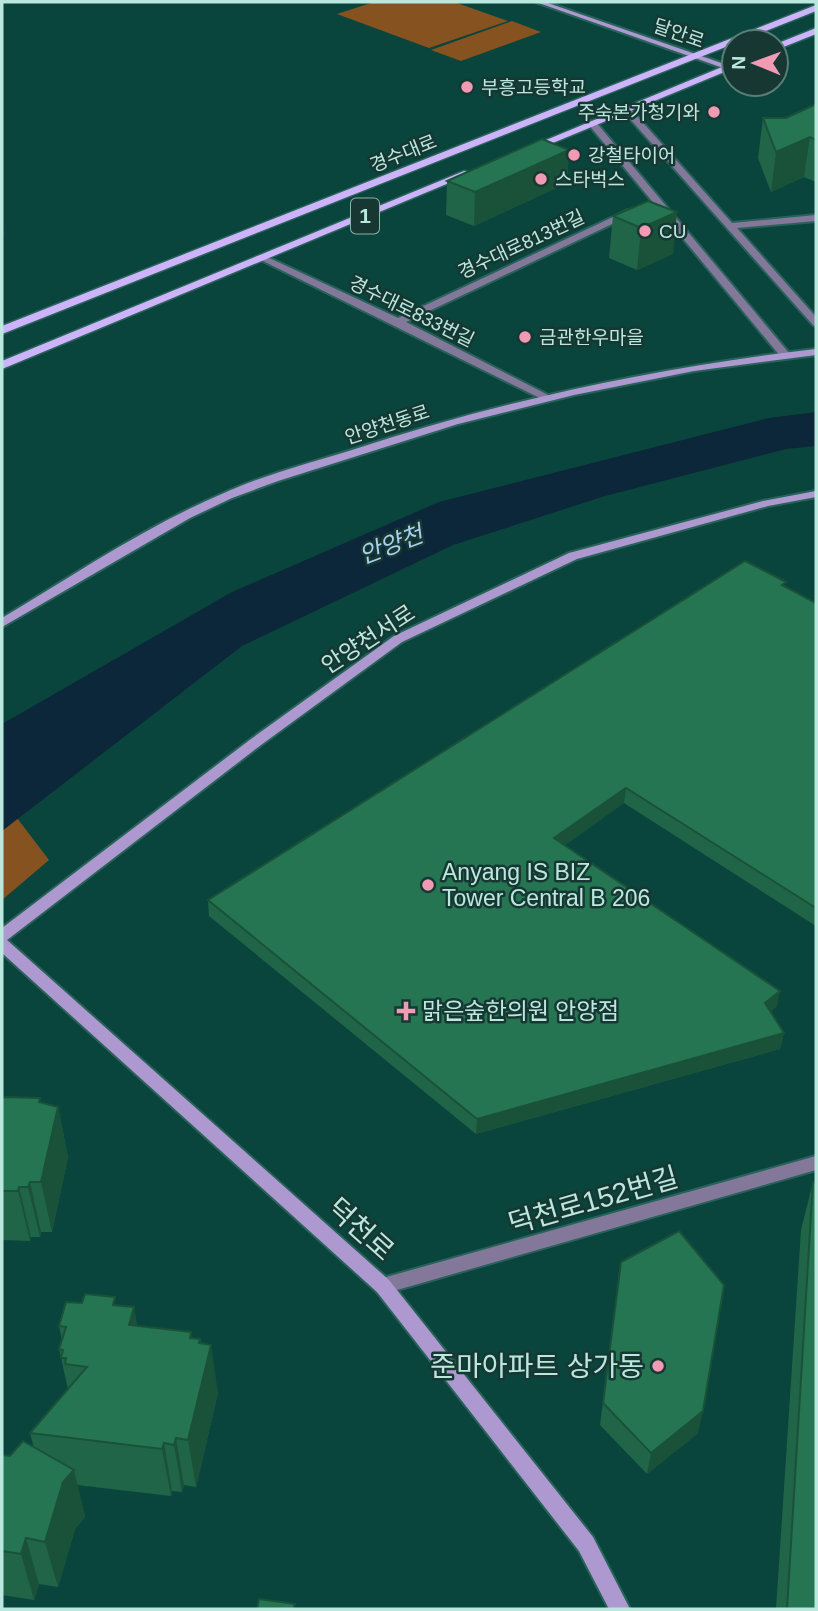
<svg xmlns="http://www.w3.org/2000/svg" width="818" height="1611" font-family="Helvetica,'Noto Sans KR',sans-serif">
  <rect width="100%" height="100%" fill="#09453d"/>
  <g fill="#865220">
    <polygon points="374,2 454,2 508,21 429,48 337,14"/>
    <polygon points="512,21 541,32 461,61 431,50"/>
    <polygon points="17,818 49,860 2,900 2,831"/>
  </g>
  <polygon fill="#0c2739" points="816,412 816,446 786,449 605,496 453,545 242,646 2,831 2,724 232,592 439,502 769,418"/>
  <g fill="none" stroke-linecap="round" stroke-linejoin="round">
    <defs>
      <g id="street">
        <polygon points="623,107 629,107 732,223 816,215 816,221 737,228 816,317 816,326 813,325 623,111"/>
        <polygon points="589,121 595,121 789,353 789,357 781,357 589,125"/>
        <polygon points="628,210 632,213 631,215 406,322 550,396 551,398 546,401 257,258 265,256 398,318"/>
        <polygon points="816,1156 816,1170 383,1294 377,1292 374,1286 377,1280 383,1278"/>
      </g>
      <g id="secondary">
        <polygon points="536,2 545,2 733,67 726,69"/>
        <path d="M 816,349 L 816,355 L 694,371 L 574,395 L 458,424 L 278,481 L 232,498 L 190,518 L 2,627 L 2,618 C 74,575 146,526 224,493 C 266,474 311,463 355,449 C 505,400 659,367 816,349 Z"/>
        <polygon points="816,491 816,497 768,506 577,559 402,642 261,745 7,940 389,1280 593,1537 630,1609 609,1609 579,1551 377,1292 2,953 2,928 251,739 394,636 569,553 763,501"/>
      </g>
      <g id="primary">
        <polygon points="816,5 816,11 2,334 2,326"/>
        <polygon points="816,28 816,34 776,50 776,44"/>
        <polygon points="734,62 734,68 531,152 522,150"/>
        <polygon points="464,171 473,173 2,369 2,361"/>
      </g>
    </defs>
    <use href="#street" stroke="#29625a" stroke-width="4"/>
    <use href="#secondary" stroke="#29625a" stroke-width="4"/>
    <use href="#primary" stroke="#29625a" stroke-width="3"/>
    <use href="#street" fill="#84789a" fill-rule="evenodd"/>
    <use href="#secondary" fill="#ad99cf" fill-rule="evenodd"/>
    <use href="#primary" fill="#cdb3f9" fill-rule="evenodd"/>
  </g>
  <g fill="#206547">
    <polygon points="816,104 816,182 804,177 771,192 758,158 763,118 786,118"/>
    <polygon points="569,150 567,183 474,226 446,215 447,181"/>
    <polygon points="648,201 673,254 637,270 609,258 613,216"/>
    <polygon points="816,603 816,926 624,803 564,845 777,1006 771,1011 784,1033 780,1049 476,1134 209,916 208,900"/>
    <polygon points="2,1097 58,1107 68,1157 52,1232 41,1232 40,1237 31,1237 30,1241 2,1240"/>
    <polygon points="813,1182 816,1609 776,1609 801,1230"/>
    <polygon points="618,1284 698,1433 647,1474 600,1425"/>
    <polygon points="117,1305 137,1326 200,1339 218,1393 196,1487 184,1485 182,1492 172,1491 171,1496 77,1485 85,1517 75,1529 58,1587 39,1584 34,1600 2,1595 2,1455 10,1456 34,1448 30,1433 68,1389 59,1349 62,1340 59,1326"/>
  </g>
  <g fill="#1a5239">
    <polygon points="810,137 804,177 771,192 776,152"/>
    <polygon points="569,150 567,183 474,226 475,192"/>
    <polygon points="677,212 673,254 637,270 641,228"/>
    <polygon points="2,220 4,235 2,236"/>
    <polygon points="626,788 624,803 553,854 554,838"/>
    <polygon points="780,991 777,1006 762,1018 765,1003"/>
    <polygon points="784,1033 780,1049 476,1134 477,1119"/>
    <polygon points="40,1098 49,1144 58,1107 68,1157 52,1232 41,1182 39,1102"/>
    <polygon points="30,1182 41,1232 40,1237 28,1187"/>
    <polygon points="19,1187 31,1237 30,1241 18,1191"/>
    <polygon points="134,1307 143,1356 129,1325"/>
    <polygon points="200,1339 205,1372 211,1345 218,1393 196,1487 188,1440"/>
    <polygon points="703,1411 698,1433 647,1474 651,1453"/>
    <polygon points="176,1438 184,1485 182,1492 174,1445"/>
    <polygon points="164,1443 172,1491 171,1496 162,1449"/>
    <polygon points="74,1470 85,1517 75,1529 58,1587 45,1542 63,1482"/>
    <polygon points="26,1538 39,1584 34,1600 21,1554"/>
  </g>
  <g fill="#257552" stroke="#1a5239" stroke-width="2">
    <polygon points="816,104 816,140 810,137 776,152 763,118 786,118"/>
    <polygon points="542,139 569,150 475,192 447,181"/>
    <polygon points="648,201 677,212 641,228 613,216"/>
    <polygon points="745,561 786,582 782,585 816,603 816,908 626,788 554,838 780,991 765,1003 784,1033 477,1119 208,900"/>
    <polygon points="2,1097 40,1098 39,1102 58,1107 41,1182 30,1182 28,1187 19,1187 18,1191 2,1191"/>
    <polygon points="813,1182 816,1183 816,1609 787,1609"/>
    <polygon points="679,1231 724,1285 703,1411 651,1453 603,1403 621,1262"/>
    <polygon points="85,1294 115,1297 113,1305 134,1307 129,1325 191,1332 190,1338 200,1339 199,1343 211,1345 188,1440 176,1438 174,1445 164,1443 162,1449 30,1433 87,1367 65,1364 66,1358 61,1358 63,1350 59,1349 66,1327 59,1326 66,1302 82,1303"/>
    <polygon points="23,1441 74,1470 63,1482 45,1542 26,1538 21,1554 2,1551 2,1455 10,1456"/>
    <polygon points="259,1599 295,1604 293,1609 257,1609"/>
  </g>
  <g fill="#f19ab3" stroke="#173732" stroke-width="2.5">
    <circle cx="467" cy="87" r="7"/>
    <circle cx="714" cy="112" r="7"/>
    <circle cx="574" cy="155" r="7"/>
    <circle cx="541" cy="179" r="7"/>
    <circle cx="645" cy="231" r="7"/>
    <circle cx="525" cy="337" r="7"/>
    <circle cx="428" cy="885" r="7"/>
    <path d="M402.5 1000.5h7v7h7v7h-7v7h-7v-7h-7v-7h7z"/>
    <circle cx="658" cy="1366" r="7"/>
  </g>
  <g text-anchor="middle" stroke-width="5" stroke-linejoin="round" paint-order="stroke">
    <g font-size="19" fill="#bae8df" stroke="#173732">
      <text transform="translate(679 33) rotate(19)" y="7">달안로</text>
      <text transform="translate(403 153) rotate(-22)" y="7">경수대로</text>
      <text transform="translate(521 244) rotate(-25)" y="7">경수대로813번길</text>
      <text transform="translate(412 311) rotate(26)" y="7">경수대로833번길</text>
      <text transform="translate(387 424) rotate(-18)" y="7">안양천동로</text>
    </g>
    <g font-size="19" fill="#bae8df" stroke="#173732" text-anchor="start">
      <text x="481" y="94">부흥고등학교</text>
      <text x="700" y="119" text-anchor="end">주숙본가청기와</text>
      <text x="588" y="162">강철타이어</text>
      <text x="555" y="186">스타벅스</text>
      <text x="659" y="238">CU</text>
      <text x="539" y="344">금관한우마을</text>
    </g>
    <rect fill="#173732" stroke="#89b3ab" stroke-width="2" x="351" y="198.5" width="28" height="35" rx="5"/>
    <g font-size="21" font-weight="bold" fill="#bae8df">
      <text x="365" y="223">1</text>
    </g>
    <g font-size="23" fill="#bae8df" stroke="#173732">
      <text transform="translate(368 639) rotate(-33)" y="8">안양천서로</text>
    </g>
    <g font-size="23" fill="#bae8df" stroke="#173732" text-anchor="start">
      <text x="442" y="880">Anyang IS BIZ<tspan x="442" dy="26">Tower Central B 206</tspan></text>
      <text x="422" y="1019">맑은숲한의원 안양점</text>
    </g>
    <g font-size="24" font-style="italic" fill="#a9d0ee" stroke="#173732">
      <text transform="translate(391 545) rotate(-21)" y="8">안양천</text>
    </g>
    <g font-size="28" fill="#bae8df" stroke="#173732">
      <text transform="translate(593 1200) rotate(-16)" y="10">덕천로152번길</text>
      <text transform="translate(361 1229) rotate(42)" y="10">덕천로</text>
    </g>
    <g font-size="28" fill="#bae8df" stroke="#173732" text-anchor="end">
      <text x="644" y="1376">준마아파트 상가동</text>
    </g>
  </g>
  <rect width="818" height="1611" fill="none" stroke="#bae8df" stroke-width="7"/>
  <g transform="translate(755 63) rotate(271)"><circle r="33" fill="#173732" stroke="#587e77" stroke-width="2"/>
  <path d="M0-5L12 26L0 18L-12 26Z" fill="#f19ab3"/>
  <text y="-10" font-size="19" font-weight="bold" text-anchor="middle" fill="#bae8df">N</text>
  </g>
</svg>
